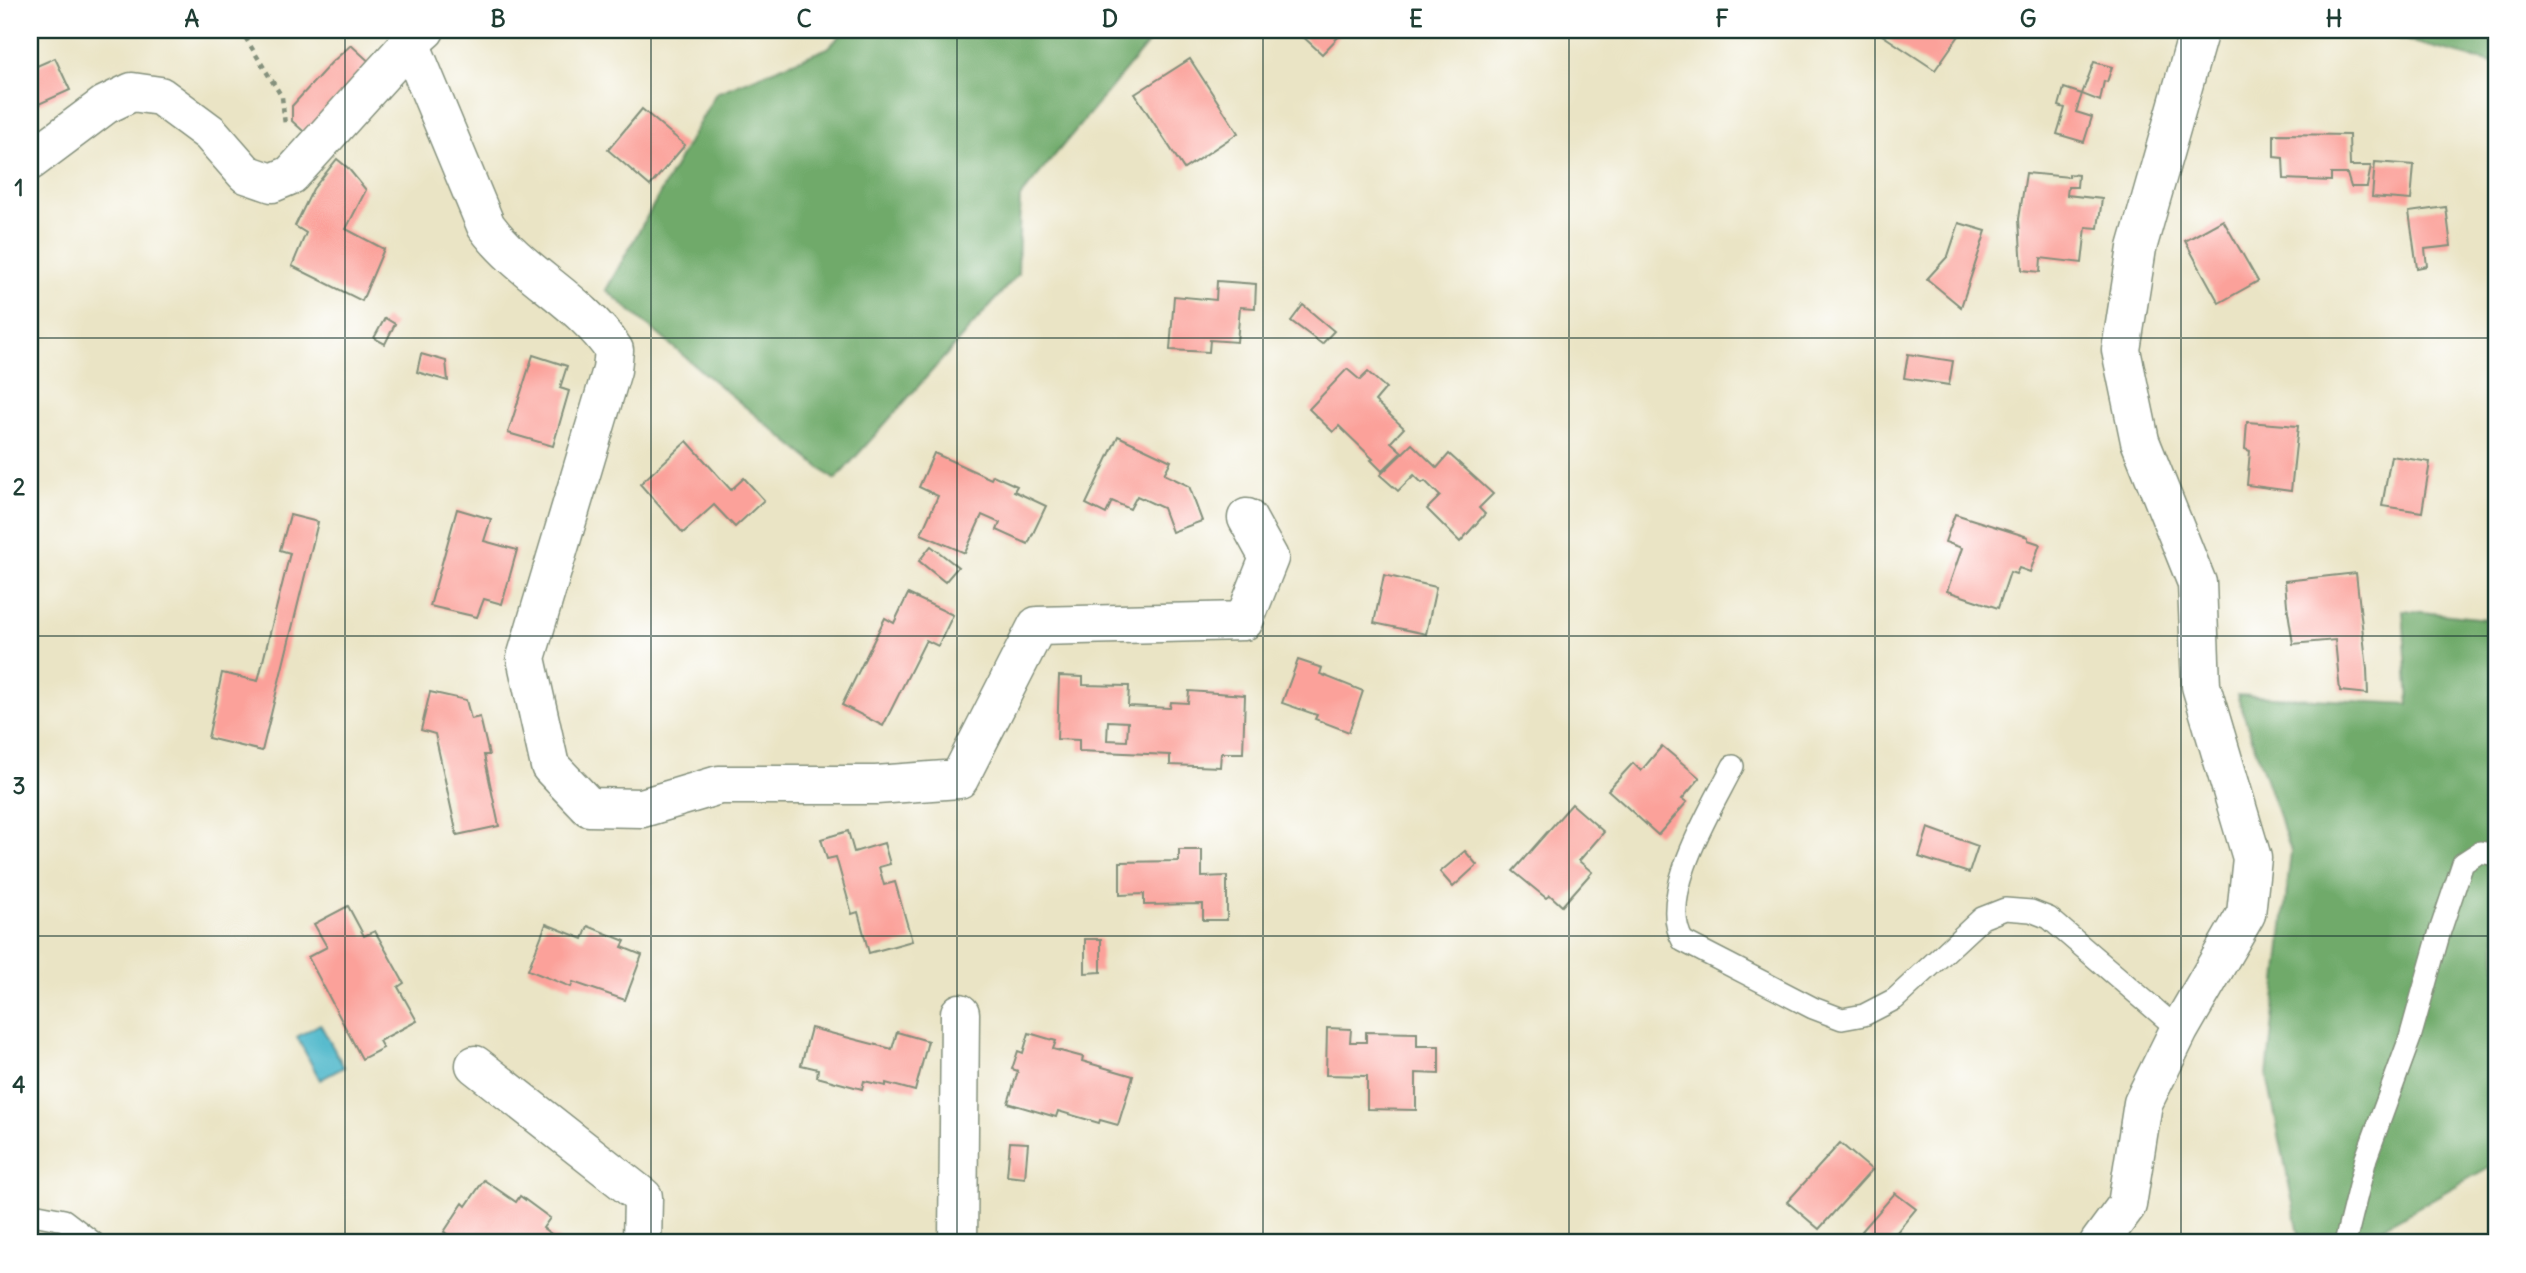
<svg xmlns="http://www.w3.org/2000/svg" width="2526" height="1273" font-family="Delius,sans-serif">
  <rect width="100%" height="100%" fill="#fff"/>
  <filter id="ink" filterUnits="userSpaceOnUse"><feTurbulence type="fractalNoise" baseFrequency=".0143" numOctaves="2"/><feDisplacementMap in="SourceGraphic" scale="14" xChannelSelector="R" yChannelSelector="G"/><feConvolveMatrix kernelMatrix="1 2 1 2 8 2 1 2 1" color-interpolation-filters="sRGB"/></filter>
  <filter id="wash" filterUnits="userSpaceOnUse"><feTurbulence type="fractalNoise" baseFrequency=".00686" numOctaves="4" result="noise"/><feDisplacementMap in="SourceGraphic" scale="28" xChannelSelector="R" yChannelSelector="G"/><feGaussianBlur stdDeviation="1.57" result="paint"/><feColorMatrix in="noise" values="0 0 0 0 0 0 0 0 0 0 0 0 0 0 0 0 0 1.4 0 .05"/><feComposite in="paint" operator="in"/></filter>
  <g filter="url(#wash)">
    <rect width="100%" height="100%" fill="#eae4c5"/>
    <g fill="#6faa6a" stroke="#47744f" stroke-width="2">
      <polygon points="846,30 1159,30 1020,197 1018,274 835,480 705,374 606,290 716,93 828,48"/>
      <polygon points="2367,30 2496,30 2496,64"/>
      <polygon points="2403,610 2496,620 2496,1163 2355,1243 2301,1243 2267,1076 2291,851 2237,695 2409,704"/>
    </g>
    <polygon fill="#4db7ca" stroke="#367a7f" stroke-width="2" points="320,1024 344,1067 320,1080 297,1037"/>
    <g id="blocks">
      <g fill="#fba19a" fill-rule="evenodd">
        <polygon points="1304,30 1345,30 1322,54 1300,34"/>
        <polygon points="1885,30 1963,30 1935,70 1882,35"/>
        <polygon points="351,45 373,65 311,138 292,121 292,106 331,63"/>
        <polygon points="55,58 70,90 30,108 30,69"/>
        <polygon points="1190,59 1238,133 1184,169 1135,94"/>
        <polygon points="2094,62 2112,67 2107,82 2104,81 2100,101 2082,94"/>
        <polygon points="2064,88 2082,94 2076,112 2092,117 2084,142 2057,134 2065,108 2059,106"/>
        <polygon points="642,109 685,145 650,186 608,150"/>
        <polygon points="2274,134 2349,135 2350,166 2371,166 2367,187 2351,187 2347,174 2331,174 2331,181 2284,179 2283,158 2274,157"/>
        <polygon points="337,159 348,168 366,190 346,229 384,249 362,301 292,266 306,233 295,226 313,189"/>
        <polygon points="2375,162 2414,165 2411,200 2372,197"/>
        <polygon points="2026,173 2069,177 2069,174 2078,175 2077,187 2068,187 2067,195 2102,199 2098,228 2086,227 2082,263 2041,258 2040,272 2022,270 2019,219"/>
        <polygon points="2446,207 2451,246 2425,249 2427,266 2417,268 2409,212"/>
        <polygon points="2223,220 2258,281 2219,303 2185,241"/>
        <polygon points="1959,223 1986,231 1961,307 1927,279 1948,256"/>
        <polygon points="1217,281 1256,284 1255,308 1240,307 1237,342 1210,340 1209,352 1170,350 1174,296 1216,300"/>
        <polygon points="1303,305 1334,331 1322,344 1291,321"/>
        <polygon points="385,318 395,324 385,344 374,338"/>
        <polygon points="421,354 446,361 448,381 417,372"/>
        <polygon points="1908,354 1953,361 1949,385 1904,378"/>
        <polygon points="533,355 567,366 560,388 569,391 553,446 508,433"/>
        <polygon points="1347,369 1360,380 1368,372 1386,388 1375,401 1404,428 1391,442 1402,452 1382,471 1371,460 1373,459 1339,426 1333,432 1309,409"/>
        <polygon points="2247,422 2298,426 2291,491 2247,485 2250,451 2245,449"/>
        <polygon points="1118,436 1171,461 1164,474 1189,486 1202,521 1172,532 1163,508 1137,496 1130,509 1112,501 1106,514 1086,504"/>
        <polygon points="687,441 731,490 744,478 764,500 735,527 714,505 683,533 640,484"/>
        <polygon points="1412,444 1437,468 1449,454 1493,494 1479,508 1485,514 1460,542 1427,509 1440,496 1425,481 1422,483 1414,475 1398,491 1380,475"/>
        <polygon points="934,453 991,479 993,475 1017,486 1014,491 1046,506 1028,544 997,530 1000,523 982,515 965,553 921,534 938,496 919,487"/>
        <polygon points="2391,456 2430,462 2422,512 2382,506"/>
        <polygon points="457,509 491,519 484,541 517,550 502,604 484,599 477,617 430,606"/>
        <polygon points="1955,514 2028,537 2028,540 2040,544 2030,572 2019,568 2016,574 2010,572 1998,608 1947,591 1962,548 1945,542"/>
        <polygon points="290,515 318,522 262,751 208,738 222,673 258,681 290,553 280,550"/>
        <polygon points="931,546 958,567 945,582 919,561"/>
        <polygon points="2356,573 2367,669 2368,694 2340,691 2335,640 2293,644 2287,605 2285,581"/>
        <polygon points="1384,575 1436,587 1426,634 1374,623"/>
        <polygon points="908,594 953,615 938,646 926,640 883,726 842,705 885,618 894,623"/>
        <polygon points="1298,660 1322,668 1320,674 1363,691 1349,732 1315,719 1317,715 1282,703"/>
        <path d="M 1059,676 L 1083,677 L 1083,685 L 1129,686 L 1128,706 L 1170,708 L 1171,702 L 1188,703 L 1189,691 L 1245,695 L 1243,753 L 1221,753 L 1220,767 L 1170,765 L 1170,755 L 1079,751 L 1079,740 L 1057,739 ZM 1108,721 L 1128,722 L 1127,741 L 1107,740 Z"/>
        <polygon points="430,692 466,700 471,719 480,717 489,755 484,755 499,826 457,835 435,734 421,730"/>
        <polygon points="1662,746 1700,778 1682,799 1687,802 1658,835 1608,790 1633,763 1641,771"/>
        <polygon points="1572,804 1604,832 1579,861 1592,872 1562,906 1550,895 1546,898 1513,871"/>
        <polygon points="1928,828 1978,846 1969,873 1919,857"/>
        <polygon points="848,831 854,852 884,843 890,864 879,867 884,885 895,882 912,941 869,953 858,912 852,914 836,857 827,859 821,839"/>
        <polygon points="1179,850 1202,850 1202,877 1227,876 1227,920 1203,920 1203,904 1144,905 1144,894 1120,895 1120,862 1179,861"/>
        <polygon points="1465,851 1477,865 1453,887 1440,872"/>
        <polygon points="348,906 364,936 375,931 404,983 398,987 417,1021 379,1041 383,1048 362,1059 308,957 327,947 314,924"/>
        <polygon points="546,924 583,939 588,926 625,941 622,947 642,955 625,1000 573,982 571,987 528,970"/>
        <polygon points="1085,939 1101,939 1101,972 1085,973"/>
        <polygon points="811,1028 892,1049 897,1032 928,1041 915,1091 886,1083 886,1086 864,1081 862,1089 817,1077 818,1069 801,1065"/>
        <polygon points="1327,1028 1351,1029 1350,1042 1366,1042 1366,1032 1417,1033 1417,1046 1439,1046 1439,1074 1416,1073 1416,1110 1367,1109 1367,1076 1326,1075"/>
        <polygon points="1029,1033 1056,1041 1053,1049 1083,1057 1082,1061 1133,1076 1118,1125 1100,1120 1099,1123 1058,1111 1056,1117 1008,1103 1018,1071 1012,1069 1018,1051 1023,1053"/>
        <polygon points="1010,1142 1028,1143 1025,1178 1007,1176"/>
        <polygon points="1840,1143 1872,1170 1819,1229 1787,1202"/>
        <polygon points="484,1180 516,1202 520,1196 550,1218 543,1228 564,1243 506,1243 500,1239 497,1243 461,1243 444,1232 463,1203 466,1206"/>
        <polygon points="1895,1193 1916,1209 1888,1243 1876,1243 1862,1231"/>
      </g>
    </g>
  </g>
  <g filter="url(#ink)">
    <use href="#blocks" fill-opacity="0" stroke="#84907c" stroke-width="2"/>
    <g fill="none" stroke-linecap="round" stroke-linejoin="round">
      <defs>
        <g id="lane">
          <path d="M 1733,766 C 1712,808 1656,896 1683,941 L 1813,1008 L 1842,1019 L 1864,1015 L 1895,999 L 1982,918 L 2005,909 L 2031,911 L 2049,918 L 2179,1030"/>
          <polyline points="30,1216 33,1214 64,1220 94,1243"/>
          <polyline points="2345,1243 2366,1158 2410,1038 2440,931 2463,863 2480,852 2496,855"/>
        </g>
        <g id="street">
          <path d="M 410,43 L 486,226 C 521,274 581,300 614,350 L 612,370 L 526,658 L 550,766 L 589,807 L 642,808 L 719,785 L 876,785 L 959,779 L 1037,626 L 1244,621 L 1269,558 L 1247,518"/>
          <polyline points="30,161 105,105 132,92 160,96 210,133 246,174 272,183 291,175 410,43 425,30"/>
          <polyline points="475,1065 643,1197 642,1243"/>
          <polyline points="958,1243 960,1013"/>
          <polyline points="2099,1243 2127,1205 2143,1103 2179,1030 2246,914 2252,858 2201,686 2197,583 2140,441 2121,350 2137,248 2199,30"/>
        </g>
      </defs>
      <use href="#lane" stroke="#84907c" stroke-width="24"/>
      <use href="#street" stroke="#84907c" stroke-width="41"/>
      <polyline stroke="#84907c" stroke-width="4.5" stroke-dasharray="5 5" stroke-linecap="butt" points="251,30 245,37 282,97 285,125"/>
      <use href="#lane" stroke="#fff" stroke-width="21"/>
      <use href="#street" stroke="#fff" stroke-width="38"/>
    </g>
  </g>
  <path fill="none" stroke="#1f3d34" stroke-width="2" stroke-opacity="0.55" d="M 345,30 L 345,1243M 651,30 L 651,1243M 957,30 L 957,1243M 1263,30 L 1263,1243M 1569,30 L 1569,1243M 1875,30 L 1875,1243M 2181,30 L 2181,1243M 30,338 L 2496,338M 30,636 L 2496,636M 30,936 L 2496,936"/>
  <rect width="2526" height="1273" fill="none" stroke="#fff" stroke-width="77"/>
  <rect x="38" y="38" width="2450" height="1196" fill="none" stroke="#1f3d34" stroke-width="2.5"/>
  <g font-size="23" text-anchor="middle" font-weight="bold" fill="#1f3d34">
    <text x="192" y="27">A</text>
    <text x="498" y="27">B</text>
    <text x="804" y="27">C</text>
    <text x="1110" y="27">D</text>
    <text x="1416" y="27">E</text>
    <text x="1722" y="27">F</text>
    <text x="2028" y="27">G</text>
    <text x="2334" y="27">H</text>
    <text x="19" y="196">1</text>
    <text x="19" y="495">2</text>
    <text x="19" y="794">3</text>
    <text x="19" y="1093">4</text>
  </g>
</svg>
